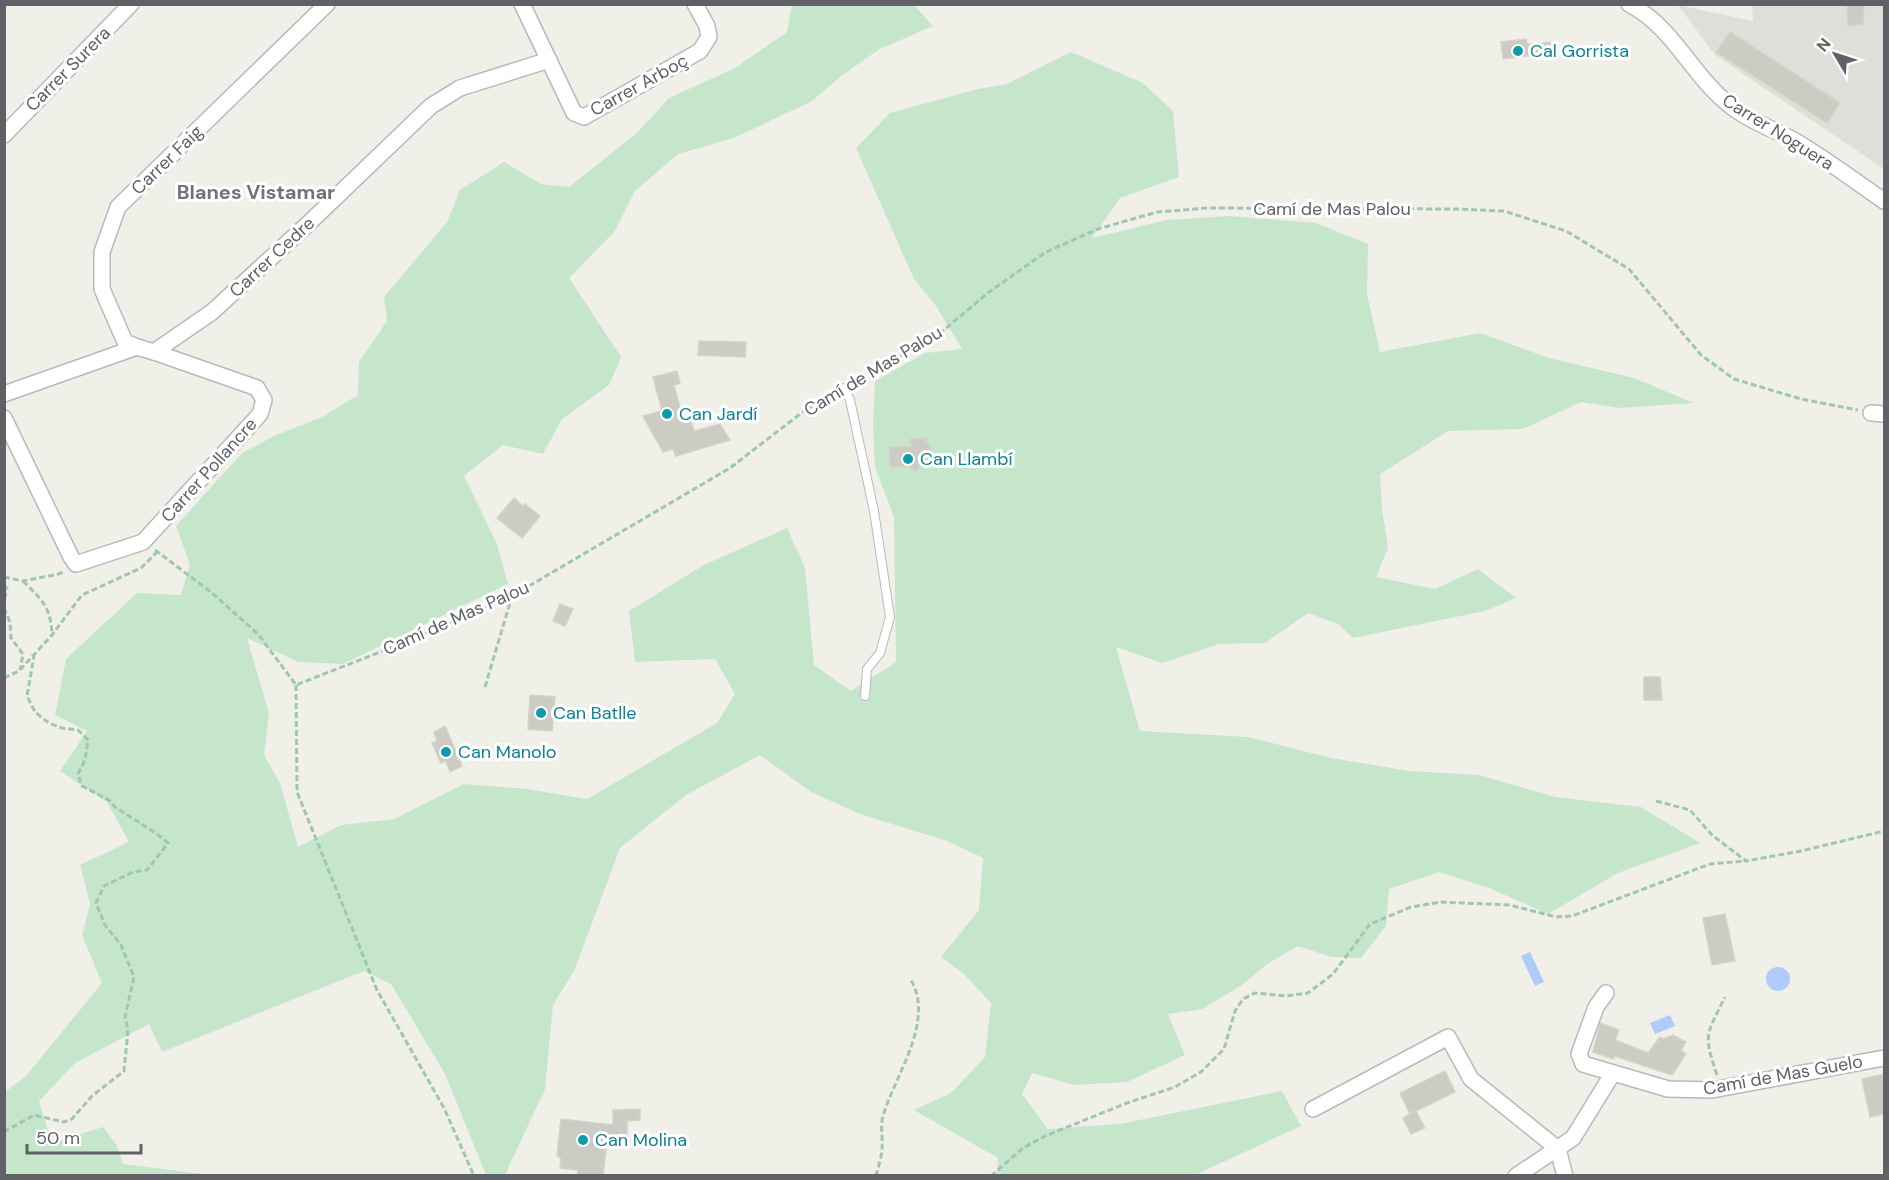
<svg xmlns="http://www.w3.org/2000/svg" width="1889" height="1180" font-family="'DM Sans',sans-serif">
  <rect width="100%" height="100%" fill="#f0f0e8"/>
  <polygon fill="#dfdfda" points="1678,5 1753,21 1752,5 1884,5 1884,169 1715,55"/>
  <polygon fill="#c6e6cc" points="792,5 914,5 933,26 878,50 840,77 812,101 734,138 678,154 635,191 615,231 569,278 621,357 609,385 562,419 543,454 503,445 464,476 497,544 508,584 343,664 298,662 247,638 269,713 264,755 280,783 298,847 341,825 394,819 464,784 527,789 587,799 717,723 735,694 715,659 635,662 629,611 704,565 787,528 805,568 814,665 851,691 896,662 894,517 875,467 873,423 875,381 925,353 962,349 936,306 914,279 856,148 890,113 978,89 1007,84 1071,52 1143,83 1173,111 1179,177 1120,198 1092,238 1167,220 1230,216 1316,223 1368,244 1367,294 1380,352 1480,333 1549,358 1634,378 1694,403 1620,408 1581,402 1523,429 1448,431 1380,474 1382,508 1388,548 1376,577 1435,589 1478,569 1516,598 1485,611 1353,638 1338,624 1308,613 1265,643 1219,644 1162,663 1116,647 1140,731 1248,737 1331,758 1409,771 1479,775 1555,797 1641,807 1700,843 1618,873 1548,914 1489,888 1439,872 1389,889 1386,926 1361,958 1331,957 1298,946 1267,964 1242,985 1202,1009 1168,1014 1185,1055 1127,1082 1074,1085 1032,1073 1022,1094 1048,1129 1120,1124 1282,1091 1301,1126 1195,1175 997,1175 998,1158 914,1110 951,1093 985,1057 991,1003 964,974 941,957 979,910 983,858 947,841 860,814 811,792 760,755 686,795 620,848 574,971 553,1005 545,1089 505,1175 486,1175 445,1074 391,984 364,971 162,1052 149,1024 75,1063 39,1101 52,1143 103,1127 116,1144 123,1164 210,1175 5,1176 5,1092 26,1076 102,983 82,935 90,904 80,865 129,842 107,802 60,771 87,731 55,715 66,659 137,593 181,595 190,565 176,526 242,453 274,436 322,417 358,395 359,362 387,321 384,297 447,222 460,190 504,162 541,184 569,187 637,133 669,98 735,68 787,32"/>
  <g fill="#aecbfb">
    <polygon points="1530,952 1544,982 1535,986 1521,956"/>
    <circle cx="1778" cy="979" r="12"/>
    <polygon points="1670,1015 1675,1026 1655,1034 1650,1023"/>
  </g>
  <g fill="#cccbc4" stroke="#d5d3c6" stroke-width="1.5">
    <polygon points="1847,4 1864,4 1863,24 1848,26"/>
    <polygon points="1730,32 1840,103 1827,123 1716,52"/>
    <polygon points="1526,39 1527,44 1555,42 1556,52 1503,59 1501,42"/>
    <polygon points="699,341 746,342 745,357 698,355"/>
    <polygon points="677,371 680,383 674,385 684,423 691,421 694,431 720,424 730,440 676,456 673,449 663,452 643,416 662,411 653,377"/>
    <polygon points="926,438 927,442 930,445 931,453 916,472 909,466 890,467 889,447 911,446 910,439"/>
    <polygon points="514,498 523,506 525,504 540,516 522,538 497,518"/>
    <polygon points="560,604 573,609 565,626 553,621"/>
    <polygon points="1644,677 1660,677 1662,700 1644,700"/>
    <polygon points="530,695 555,697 552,731 528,729"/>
    <polygon points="445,726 462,766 450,772 446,761 441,763 432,743 437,741 434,732"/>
    <polygon points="1725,914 1735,961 1712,965 1703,918"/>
    <polygon points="1600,1023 1619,1030 1615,1040 1648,1053 1660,1037 1663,1039 1673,1035 1686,1042 1681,1050 1686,1054 1672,1075 1615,1056 1614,1059 1593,1052"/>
    <polygon points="1445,1071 1455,1092 1410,1114 1400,1093"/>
    <polygon points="1884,1074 1884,1114 1870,1117 1862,1079"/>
    <polygon points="640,1109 640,1120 627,1121 627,1140 607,1141 603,1176 577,1176 578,1170 560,1168 561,1158 557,1156 561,1119 613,1125 613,1110"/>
    <polygon points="1416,1111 1425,1128 1411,1134 1403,1118"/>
  </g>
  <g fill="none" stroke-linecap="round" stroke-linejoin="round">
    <defs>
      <polyline id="lane" points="844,388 850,400 874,511 890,617 880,653 867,669 865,696"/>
      <g id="street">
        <polyline points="522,4 574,113 584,117 700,51 709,37 707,26 695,4"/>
        <path d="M 1629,4 C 1674,27 1693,78 1732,107 C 1751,122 1776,130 1797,142 C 1827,160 1855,181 1884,201"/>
        <polyline points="4,135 131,4"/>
        <polyline points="137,347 125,342 102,289 102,252 118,207 327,4"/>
        <polyline points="4,394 137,347 154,352 212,312 310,222 431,106 460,88 549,60"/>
        <polyline points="1871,413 1884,414"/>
        <polyline points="4,418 71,557 76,564 143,542 260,414 264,400 257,388 154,352"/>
        <polyline points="1606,993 1596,1007 1579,1054 1583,1064 1668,1089 1712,1090 1884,1058"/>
        <polyline points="1313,1109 1448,1037 1471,1079 1558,1149 1565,1176"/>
        <polyline points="1516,1176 1573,1138 1613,1073"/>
      </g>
    </defs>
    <use href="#lane" stroke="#b8b9bd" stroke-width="10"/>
    <use href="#street" stroke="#b8b9bd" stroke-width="18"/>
    <g stroke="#a0c6b2" stroke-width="3" stroke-dasharray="6 3" stroke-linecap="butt">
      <polyline points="853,382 938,335 989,292 1046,252 1098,229 1157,212 1208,208 1456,209 1504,211 1566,231 1629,269 1701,355 1734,379 1801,399 1858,410"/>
      <polyline points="155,550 211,592 258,634 296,685 393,647 512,596 730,468 804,411 835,393"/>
      <polyline points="4,577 23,581 59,574 64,571"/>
      <path d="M 23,581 C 42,600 51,607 52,635"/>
      <polyline points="4,585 7,589 4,601"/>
      <polyline points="4,608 10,622 11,638 23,654 20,670"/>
      <polyline points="4,678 19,671 52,635 82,595 141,568 157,552"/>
      <polyline points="296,685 297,792 377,990 444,1108 474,1176"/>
      <polyline points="485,687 512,596"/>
      <polyline points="1656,801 1690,810 1712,835 1746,861 1801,851 1884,831"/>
      <path d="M 1717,1075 C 1703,1033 1706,1036 1725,997"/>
      <polyline points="4,1132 34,1115 64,1122 72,1119 92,1096 124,1071 128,1030 125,1017 134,977 121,945 105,925 96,903 104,886 133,872 147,870 168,843 157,834 115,807 109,800 82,786 78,774 85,760 88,740 78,730 62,728 49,723 35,712 27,696 34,656"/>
      <path d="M 876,1176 C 878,1167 882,1157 882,1148 C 883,1138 880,1126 883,1116 C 895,1075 935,1022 911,980"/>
      <polyline points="991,1176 1023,1148 1045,1136 1127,1103 1175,1087 1201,1072 1224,1049 1235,1011 1243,999 1255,993 1286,996 1308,993 1333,974 1370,924 1411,907 1441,902 1510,905 1556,917 1572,916 1710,864 1746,861"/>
    </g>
    <use href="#lane" stroke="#fff" stroke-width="8"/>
    <use href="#street" stroke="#fff" stroke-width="15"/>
  </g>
  <g fill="#0f9aa8" stroke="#fff" stroke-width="2">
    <circle cx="1518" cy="51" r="6"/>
    <circle cx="667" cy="414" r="6"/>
    <circle cx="908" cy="459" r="6"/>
    <circle cx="541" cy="713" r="6"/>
    <circle cx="446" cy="752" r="6"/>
    <circle cx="583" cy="1140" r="6"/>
  </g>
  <g text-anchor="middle" stroke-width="6" stroke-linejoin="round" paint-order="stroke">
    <g font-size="18" fill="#0d838f" stroke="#fff" text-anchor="start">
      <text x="1530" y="57">Cal Gorrista</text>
      <text x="679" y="420">Can Jardí</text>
      <text x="920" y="465">Can Llambí</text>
      <text x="553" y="719">Can Batlle</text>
      <text x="458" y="758">Can Manolo</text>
      <text x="595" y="1146">Can Molina</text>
    </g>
    <g font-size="18" fill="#5f6167" stroke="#fff">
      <text transform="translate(68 69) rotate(-45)" y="6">Carrer Surera</text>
      <text transform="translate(639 85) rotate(-29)" y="6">Carrer Arboç</text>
      <text transform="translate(1778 132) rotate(32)" y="6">Carrer Noguera</text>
      <text transform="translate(167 160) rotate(-44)" y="6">Carrer Faig</text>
      <text x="1332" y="215">Camí de Mas Palou</text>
      <text transform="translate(272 257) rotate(-43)" y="6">Carrer Cedre</text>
      <text transform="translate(873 371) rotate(-31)" y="6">Camí de Mas Palou</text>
      <text transform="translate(209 470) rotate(-48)" y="6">Carrer Pollancre</text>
      <text transform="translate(456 618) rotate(-24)" y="6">Camí de Mas Palou</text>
      <text transform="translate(1783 1075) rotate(-10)" y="6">Camí de Mas Guelo</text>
    </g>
    <g font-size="20" font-weight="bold" fill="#707379" stroke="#fff">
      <text x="256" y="199">Blanes Vistamar</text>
    </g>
  </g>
  <rect width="1889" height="1180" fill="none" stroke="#5f6167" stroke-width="12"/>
  <g transform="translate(1835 54) rotate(309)" stroke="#ffffff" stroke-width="4.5" paint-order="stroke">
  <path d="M0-4.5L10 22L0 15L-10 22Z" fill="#5f6167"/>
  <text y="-9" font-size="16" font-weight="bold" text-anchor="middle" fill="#5f6167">N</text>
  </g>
  <path d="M27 1144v9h114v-9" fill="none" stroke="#5f6167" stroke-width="3"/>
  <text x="36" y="1144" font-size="18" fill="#5f6167" stroke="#ffffff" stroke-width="4.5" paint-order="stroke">50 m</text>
</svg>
